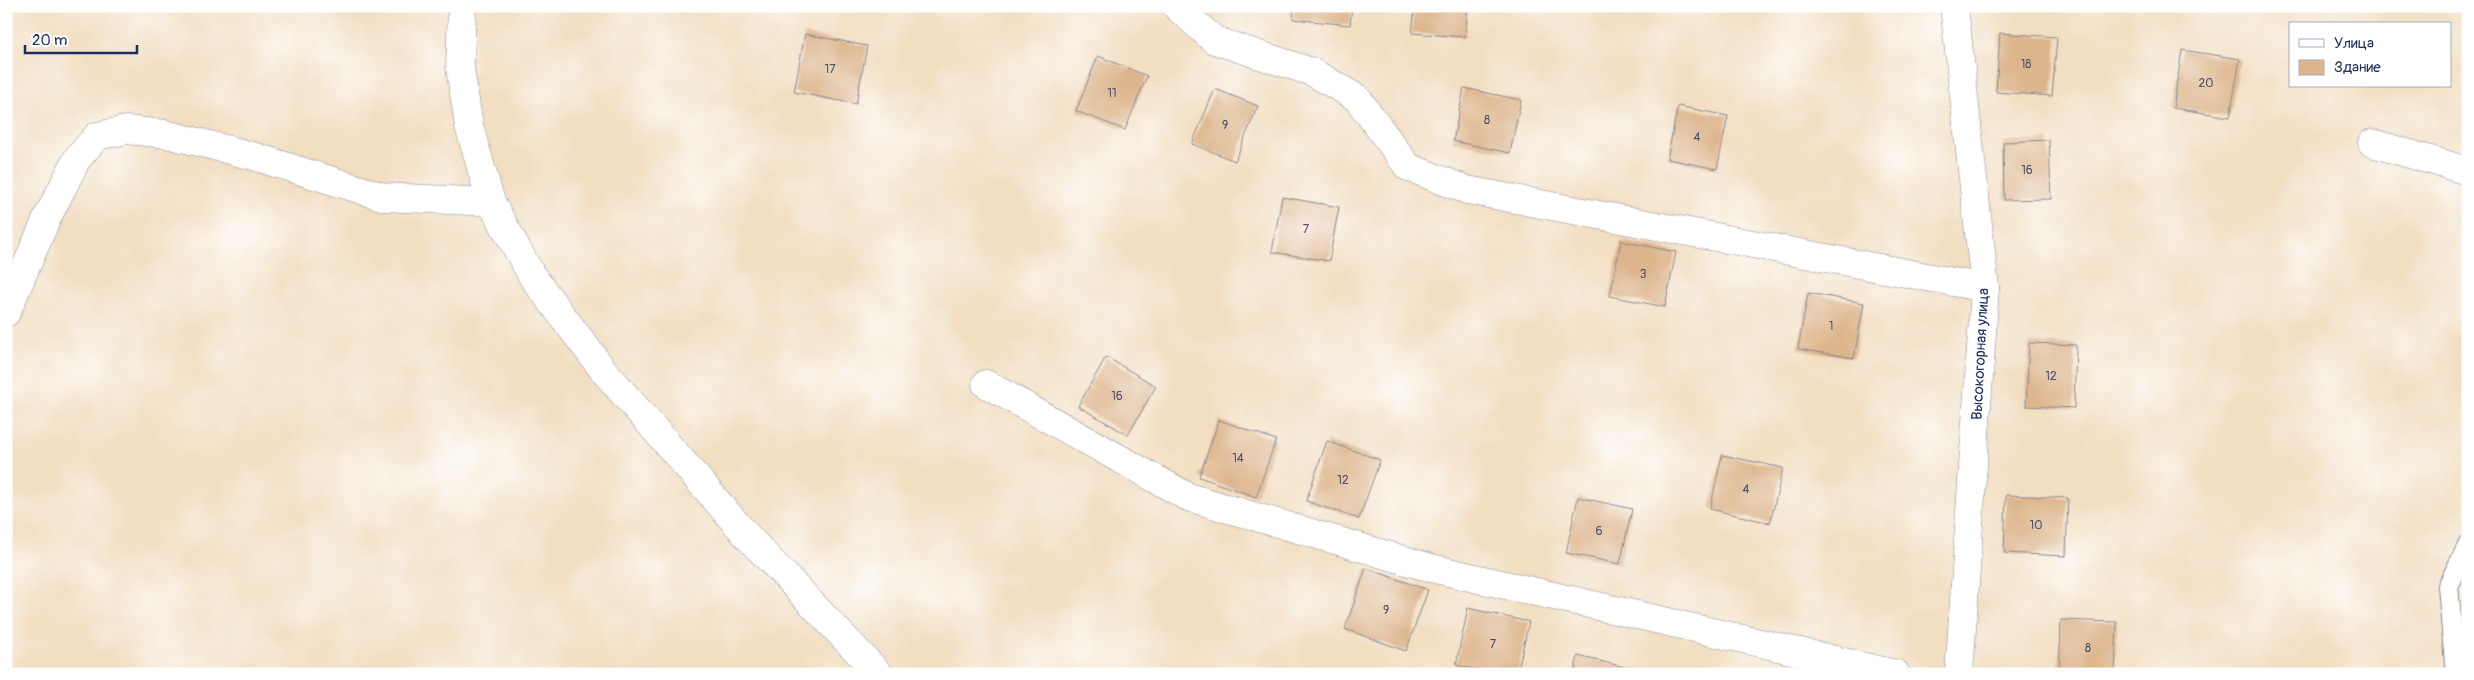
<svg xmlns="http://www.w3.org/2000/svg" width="2474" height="680" font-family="Pangolin,sans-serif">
  <rect width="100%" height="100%" fill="#fff"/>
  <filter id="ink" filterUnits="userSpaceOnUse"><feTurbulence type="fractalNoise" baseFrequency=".02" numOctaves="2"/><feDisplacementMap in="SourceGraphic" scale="10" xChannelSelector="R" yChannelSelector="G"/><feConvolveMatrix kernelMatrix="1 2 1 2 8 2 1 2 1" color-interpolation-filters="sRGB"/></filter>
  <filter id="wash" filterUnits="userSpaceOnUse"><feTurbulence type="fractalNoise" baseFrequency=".0096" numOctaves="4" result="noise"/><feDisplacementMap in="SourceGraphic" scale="20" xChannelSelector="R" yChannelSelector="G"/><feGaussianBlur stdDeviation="1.12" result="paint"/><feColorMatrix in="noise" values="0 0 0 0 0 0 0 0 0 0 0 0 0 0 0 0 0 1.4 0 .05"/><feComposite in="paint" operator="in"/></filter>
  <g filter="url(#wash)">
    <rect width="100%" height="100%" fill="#f2dec1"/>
    <g id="blocks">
      <g fill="#ddb58c">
        <polygon points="1294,6 1352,6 1350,25 1293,19"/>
        <polygon points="1415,6 1468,6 1465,37 1412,33"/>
        <polygon points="2000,33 2057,37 2052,96 1996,92"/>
        <polygon points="805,34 867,46 856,104 794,92"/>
        <polygon points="2182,50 2240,59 2230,117 2173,108"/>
        <polygon points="1098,56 1147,76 1125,130 1076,111"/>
        <polygon points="1464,88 1521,100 1510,153 1453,141"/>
        <polygon points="1215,89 1258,106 1235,161 1192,144"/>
        <polygon points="1678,106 1728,116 1717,169 1667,159"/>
        <polygon points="2049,140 2051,199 2004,200 2003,142"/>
        <polygon points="1282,197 1339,207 1329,261 1272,252"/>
        <polygon points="1621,241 1676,252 1665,307 1610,296"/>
        <polygon points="1808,293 1864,303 1854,358 1798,349"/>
        <polygon points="2029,343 2076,345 2074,408 2026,406"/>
        <polygon points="1106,357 1156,386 1128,435 1078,406"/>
        <polygon points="1219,420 1276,440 1256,497 1199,477"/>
        <polygon points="1327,441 1380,460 1359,519 1306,501"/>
        <polygon points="1722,455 1783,468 1770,523 1710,509"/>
        <polygon points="2006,495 2068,498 2066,556 2004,553"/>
        <polygon points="1578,497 1632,509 1620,564 1566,553"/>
        <polygon points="1366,568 1428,590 1406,651 1345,629"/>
        <polygon points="1468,608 1529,622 1517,674 1496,674 1456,665"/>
        <polygon points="2061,620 2117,622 2115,674 2059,674"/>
        <polygon points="1578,656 1637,670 1637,674 1574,674"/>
      </g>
    </g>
  </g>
  <g filter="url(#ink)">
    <use href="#blocks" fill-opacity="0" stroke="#868690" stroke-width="1"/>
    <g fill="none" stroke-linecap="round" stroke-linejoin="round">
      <defs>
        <polyline id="service" points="2456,674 2448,586 2468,546"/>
        <g id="minor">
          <polyline points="1176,6 1214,40 1312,72 1357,98 1408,167 1467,190 1985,288"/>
          <polyline points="1954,6 1985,288 1959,674"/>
          <polyline points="2372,143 2468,171"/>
          <polyline points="6,313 47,218 77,159 97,136 126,130 166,134 253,156 384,197 491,202"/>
          <polyline points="986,384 1188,497 1431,568 1896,674"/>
        </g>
        <polyline id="primary" points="462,6 460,68 469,126 491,202 532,276 604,371 748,537 879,674"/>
      </defs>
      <use href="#service" stroke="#868690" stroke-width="22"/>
      <use href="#minor" stroke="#868690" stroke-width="29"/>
      <use href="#primary" stroke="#868690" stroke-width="29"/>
      <use href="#service" stroke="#fff" stroke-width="20"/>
      <use href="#minor" stroke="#fff" stroke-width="28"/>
      <use href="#primary" stroke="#fff" stroke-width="28"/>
    </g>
  </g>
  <g text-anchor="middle" stroke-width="4.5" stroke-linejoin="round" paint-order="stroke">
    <g font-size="12" fill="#4c506a">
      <text x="2026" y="68">18</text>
      <text x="830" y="73">17</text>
      <text x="2206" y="87">20</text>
      <text x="1112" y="97">11</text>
      <text x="1487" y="124">8</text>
      <text x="1225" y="129">9</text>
      <text x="1697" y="141">4</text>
      <text x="2027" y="174">16</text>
      <text x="1306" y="233">7</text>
      <text x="1643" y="278">3</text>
      <text x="1831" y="330">1</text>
      <text x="2051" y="380">12</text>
      <text x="1117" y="400">16</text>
      <text x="1238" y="462">14</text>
      <text x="1343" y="484">12</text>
      <text x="1746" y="493">4</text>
      <text x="2036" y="529">10</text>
      <text x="1599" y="535">6</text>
      <text x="1386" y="614">9</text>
      <text x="1493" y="648">7</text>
      <text x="2088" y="652">8</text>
    </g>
    <g font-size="15" fill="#1b2f5e" stroke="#fff">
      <text transform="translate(1980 354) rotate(-87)" y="5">Высокогорная улица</text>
    </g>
  </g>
  <rect width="2474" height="680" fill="none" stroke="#fff" stroke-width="25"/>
  <rect x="2289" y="22" width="162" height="65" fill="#ffffff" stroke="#a4acbf"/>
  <rect x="2299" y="39" width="25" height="8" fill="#ffffff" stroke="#a4acbf"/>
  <text x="2334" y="48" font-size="15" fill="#1b2f5e">Улица</text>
  <rect x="2299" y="60" width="25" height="15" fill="#ddb58c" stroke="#a4acbf"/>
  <text x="2334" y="72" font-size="15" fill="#1b2f5e">Здание</text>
  <path d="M25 45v8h112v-8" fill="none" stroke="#1b2f5e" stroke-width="2.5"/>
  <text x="32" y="45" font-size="15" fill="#1b2f5e" stroke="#ffffff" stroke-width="4" paint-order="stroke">20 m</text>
</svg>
